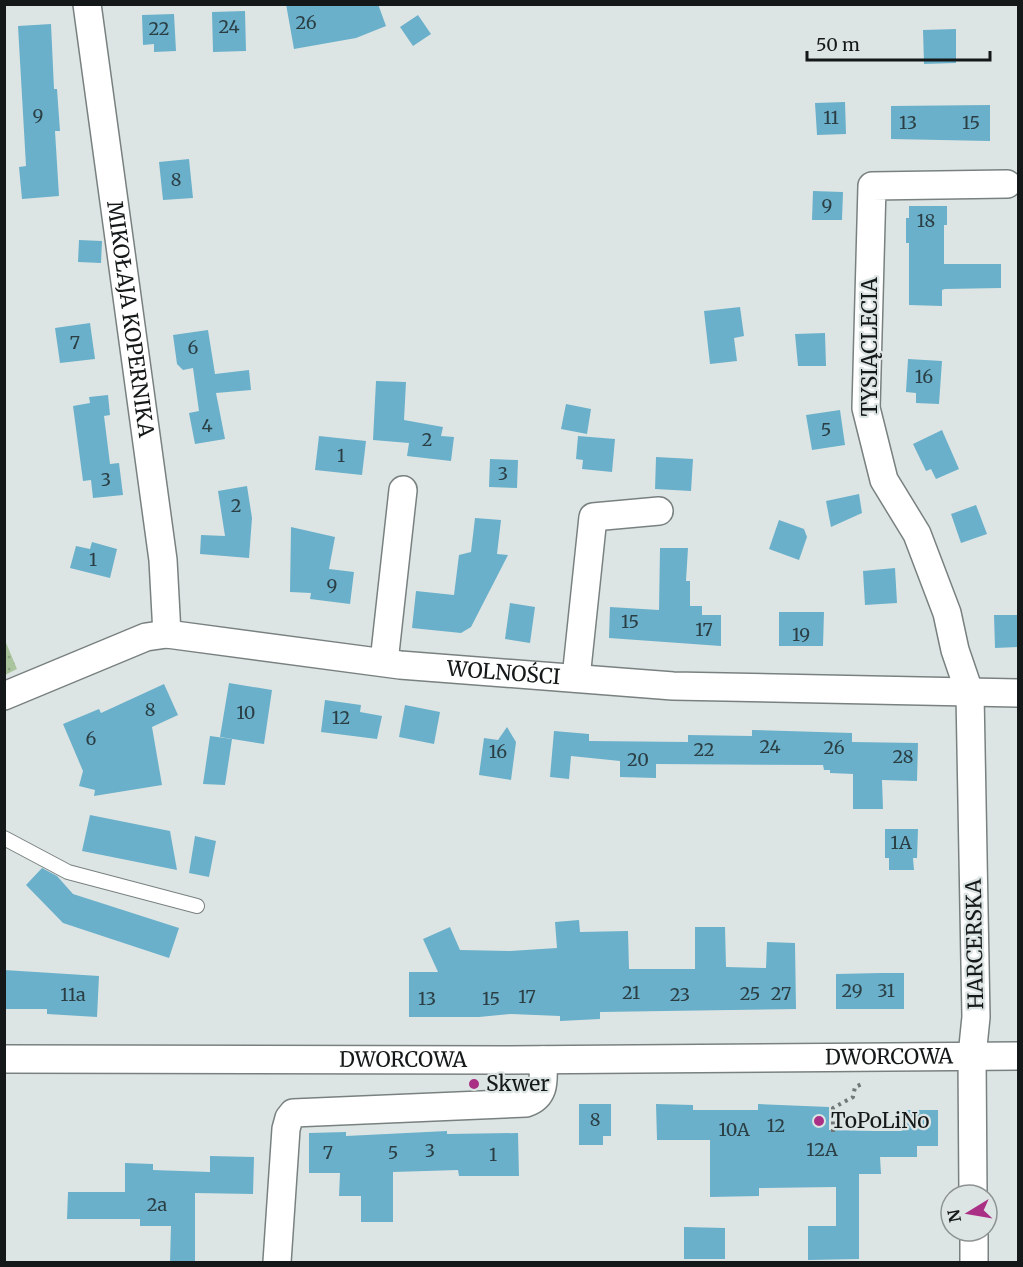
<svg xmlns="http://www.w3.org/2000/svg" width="1023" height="1267" font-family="Merriweather,serif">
  <defs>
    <pattern id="grass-dots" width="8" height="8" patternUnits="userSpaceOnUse" patternTransform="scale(1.5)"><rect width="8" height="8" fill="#aac59d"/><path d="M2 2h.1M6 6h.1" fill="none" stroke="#91a886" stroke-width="1.8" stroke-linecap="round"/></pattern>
  </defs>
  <rect width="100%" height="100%" fill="#dde5e4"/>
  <polygon fill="url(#grass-dots)" points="4,638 17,669 5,675 4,675"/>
  <g fill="#6ab0ca">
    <polygon points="286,4 378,4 386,26 356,38 294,49"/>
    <polygon points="245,11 246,51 213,52 212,12"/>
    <polygon points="174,14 176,51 154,52 154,44 143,45 142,15"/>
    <polygon points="418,15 431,34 413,46 400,27"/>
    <polygon points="51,24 54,89 57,89 60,131 55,131 59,196 22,199 19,167 26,166 18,26"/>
    <polygon points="956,29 956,63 924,64 923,30"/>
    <polygon points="845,102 846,134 817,135 815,103"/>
    <polygon points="990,105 990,141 891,139 891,106"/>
    <polygon points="189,159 193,198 163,200 159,162"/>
    <polygon points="813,191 843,192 842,220 812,220"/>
    <polygon points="909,206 947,206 947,225 944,225 944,264 1001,264 1001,288 945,289 942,290 942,306 909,305 909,243 906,243 906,218 909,218"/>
    <polygon points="79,240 102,241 101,263 78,262"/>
    <polygon points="740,307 744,336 734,338 737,361 710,364 704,311"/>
    <polygon points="90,323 95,359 60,363 55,328"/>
    <polygon points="208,330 215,374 249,370 251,390 216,393 225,439 195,444 189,413 199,411 193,368 183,370 177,364 173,335"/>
    <polygon points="825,333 826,366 798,366 795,334"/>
    <polygon points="908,359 942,361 939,404 916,403 916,393 906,392"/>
    <polygon points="376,381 406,382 404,420 443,427 441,436 454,437 451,461 407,456 409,443 373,440"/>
    <polygon points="108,395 110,415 104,416 110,464 119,463 123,495 93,498 91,480 83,481 73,406 90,403 89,397"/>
    <polygon points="566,404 591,409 587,434 561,429"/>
    <polygon points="840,410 845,445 812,450 806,415"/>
    <polygon points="942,430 959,469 936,479 931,469 926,471 913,444"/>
    <polygon points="319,436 366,441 362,475 315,470"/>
    <polygon points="578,436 615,439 612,472 582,469 583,460 576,459"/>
    <polygon points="656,457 693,459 691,491 655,489"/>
    <polygon points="490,459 518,460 517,488 489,487"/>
    <polygon points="247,486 252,518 249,558 200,554 201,535 225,536 218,491"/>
    <polygon points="859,494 862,513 831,527 826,501"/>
    <polygon points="976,505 987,534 961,543 951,514"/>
    <polygon points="475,518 501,520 497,554 508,555 471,627 461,633 412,628 416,591 454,595 459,555 471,552"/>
    <polygon points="779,520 804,529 807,537 799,560 769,549"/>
    <polygon points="291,527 335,537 329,569 354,572 350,604 310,599 311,593 290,592"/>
    <polygon points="92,542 117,549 110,578 70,568 76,546 90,549"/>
    <polygon points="660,548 688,548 686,581 690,581 690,606 702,606 702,615 721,615 721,646 609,638 610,607 659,610"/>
    <polygon points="895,568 897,603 865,605 863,571"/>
    <polygon points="510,603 535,607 530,643 505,639"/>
    <polygon points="779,612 824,612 823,646 779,646"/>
    <polygon points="994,615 1018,615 1018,647 995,648"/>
    <polygon points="229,683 272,690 264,744 220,737"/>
    <polygon points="164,684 178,715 152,727 162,785 94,796 95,790 79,786 83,771 63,724 99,709 101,713"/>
    <polygon points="325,700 361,705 360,712 382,716 377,739 321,732"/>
    <polygon points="405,705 440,712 434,744 399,737"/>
    <polygon points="507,727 516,742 511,780 479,775 484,738 498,740"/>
    <polygon points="752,730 852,733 852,742 918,743 917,781 882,780 883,809 853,809 853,774 830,773 830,770 824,770 823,765 656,764 656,778 620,777 620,761 571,756 569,779 550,777 554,731 589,734 589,741 688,742 688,735 752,736"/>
    <polygon points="210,736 232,739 225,785 203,784"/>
    <polygon points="90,815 170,831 177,870 82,851"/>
    <polygon points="885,829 918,829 917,858 913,858 914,870 889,870 889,858 885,858"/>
    <polygon points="195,836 216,841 209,877 189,873"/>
    <polygon points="42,868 57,876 73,894 179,928 169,958 63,923 26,885"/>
    <polygon points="579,920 580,932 628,931 629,969 695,969 695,927 725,927 726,967 766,968 767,942 795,943 796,1009 600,1012 600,1019 560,1021 560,1016 511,1014 479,1017 409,1017 409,972 438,972 423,939 450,927 460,950 510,951 557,948 555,922"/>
    <polygon points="4,970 99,976 97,1017 47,1014 47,1009 4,1009"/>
    <polygon points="881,973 904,973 904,1009 836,1009 836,974"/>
    <polygon points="579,1104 611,1104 611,1136 603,1136 603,1145 579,1145"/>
    <polygon points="656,1104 693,1105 693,1110 758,1110 758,1104 829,1107 829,1130 875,1131 902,1131 902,1110 938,1110 938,1146 917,1146 917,1157 880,1157 881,1174 859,1174 859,1259 808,1260 808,1226 836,1226 836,1187 759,1188 759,1196 710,1197 710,1140 657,1140"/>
    <polygon points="447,1131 447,1134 518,1133 519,1176 459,1176 458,1170 393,1172 393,1222 361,1222 361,1196 339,1196 340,1173 309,1173 309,1133 346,1132 346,1136"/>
    <polygon points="210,1156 254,1157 253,1194 195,1193 195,1263 170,1263 171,1226 140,1226 140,1219 67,1219 68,1192 125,1192 125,1163 153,1164 153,1170 210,1172"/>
    <polygon points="684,1227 725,1228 725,1259 684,1259"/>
  </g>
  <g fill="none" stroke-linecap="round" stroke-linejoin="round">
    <defs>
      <polyline id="service" points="4,838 68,872 197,906"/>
      <g id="minor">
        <path id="s1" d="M 87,4 L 163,560 L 167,634"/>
        <polyline points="384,662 403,490"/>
        <polyline points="576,678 593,517 659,511"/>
        <path id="s2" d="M 4,696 L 146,637 L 167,634 L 400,665 L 673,686 L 1018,693"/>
        <path id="s3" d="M 4,1059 L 508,1060 L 1018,1056"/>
        <polyline points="973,1195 972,1056 976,1017 970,694 955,650 947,613 917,534 884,480 866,408 872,186 1007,184"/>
        <polyline points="974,1231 974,1262"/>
        <path d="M 277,1262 L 286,1129 L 289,1118 L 293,1113 L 526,1103 C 547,1096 543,1078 543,1060"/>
      </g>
    </defs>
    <use href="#service" stroke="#798080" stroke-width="16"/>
    <use href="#minor" stroke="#798080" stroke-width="30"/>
    <polyline stroke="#727777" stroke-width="4" stroke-dasharray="3 4.5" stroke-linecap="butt" points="833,1132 833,1108 853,1097 855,1087 862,1084"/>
    <use href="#service" stroke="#fff" stroke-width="14"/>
    <use href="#minor" stroke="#fff" stroke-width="27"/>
  </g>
  <g fill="#aa3085" stroke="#dde5e4" stroke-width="2">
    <circle cx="474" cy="1084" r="6"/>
    <circle cx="819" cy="1121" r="6"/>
  </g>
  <g text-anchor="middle" stroke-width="4.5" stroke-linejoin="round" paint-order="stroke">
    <g font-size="18" fill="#2a3e44">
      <text x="306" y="29">26</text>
      <text x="229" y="33">24</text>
      <text x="159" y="35">22</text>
      <text x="38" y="122">9</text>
      <text x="831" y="124">11</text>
      <text x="908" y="129">13</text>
      <text x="971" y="129">15</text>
      <text x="176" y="186">8</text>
      <text x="827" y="212">9</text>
      <text x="926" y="227">18</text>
      <text x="75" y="349">7</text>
      <text x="193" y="354">6</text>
      <text x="924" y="383">16</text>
      <text x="207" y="432">4</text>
      <text x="826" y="436">5</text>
      <text x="427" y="446">2</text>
      <text x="341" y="462">1</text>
      <text x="503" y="480">3</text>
      <text x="106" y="486">3</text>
      <text x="236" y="512">2</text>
      <text x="93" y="566">1</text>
      <text x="332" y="592">9</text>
      <text x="630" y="628">15</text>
      <text x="704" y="636">17</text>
      <text x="801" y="641">19</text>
      <text x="150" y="716">8</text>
      <text x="246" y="719">10</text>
      <text x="341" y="724">12</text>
      <text x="91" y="745">6</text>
      <text x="770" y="753">24</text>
      <text x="834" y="754">26</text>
      <text x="704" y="756">22</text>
      <text x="498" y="758">16</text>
      <text x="903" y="763">28</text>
      <text x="638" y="766">20</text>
      <text x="901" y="849">1A</text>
      <text x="852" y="997">29</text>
      <text x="886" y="997">31</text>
      <text x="631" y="999">21</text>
      <text x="750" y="1000">25</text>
      <text x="781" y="1000">27</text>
      <text x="73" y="1001">11a</text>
      <text x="680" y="1001">23</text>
      <text x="527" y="1003">17</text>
      <text x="427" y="1005">13</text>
      <text x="491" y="1005">15</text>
      <text x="595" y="1126">8</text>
      <text x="776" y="1132">12</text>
      <text x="734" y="1136">10A</text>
      <text x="822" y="1156">12A</text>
      <text x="430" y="1157">3</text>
      <text x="328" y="1159">7</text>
      <text x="393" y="1159">5</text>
      <text x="493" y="1161">1</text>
      <text x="157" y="1211">2a</text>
    </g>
    <g font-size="21" fill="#151818" stroke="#dde5e4">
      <text dy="7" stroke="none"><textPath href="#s1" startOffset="318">MIKOŁAJA KOPERNIKA</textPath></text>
      <text transform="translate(870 347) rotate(-90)" y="7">TYSIĄCLECIA</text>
      <text dy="7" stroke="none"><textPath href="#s2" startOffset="514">WOLNOŚCI</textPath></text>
      <text transform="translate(975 944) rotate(-91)" y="7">HARCERSKA</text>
      <text dy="7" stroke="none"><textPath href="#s3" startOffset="885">DWORCOWA</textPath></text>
      <text dy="7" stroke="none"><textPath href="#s3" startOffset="399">DWORCOWA</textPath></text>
    </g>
    <g font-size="21" fill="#151818" stroke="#dde5e4" text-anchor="start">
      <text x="486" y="1091">Skwer</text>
      <text x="831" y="1128">ToPoLiNo</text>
    </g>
  </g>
  <rect width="1023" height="1267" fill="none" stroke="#151818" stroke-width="12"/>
  <g transform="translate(969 1213) rotate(259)"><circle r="28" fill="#dde5e4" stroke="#8d9392" stroke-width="1.5"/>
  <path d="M0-4.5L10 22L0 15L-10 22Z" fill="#aa3085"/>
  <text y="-9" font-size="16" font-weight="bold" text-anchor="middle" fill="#151818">N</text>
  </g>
  <path d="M807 51v9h183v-9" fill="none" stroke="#151818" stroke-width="3"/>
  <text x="816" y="51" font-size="18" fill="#151818" stroke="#dde5e4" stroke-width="4.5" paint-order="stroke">50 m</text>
</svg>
